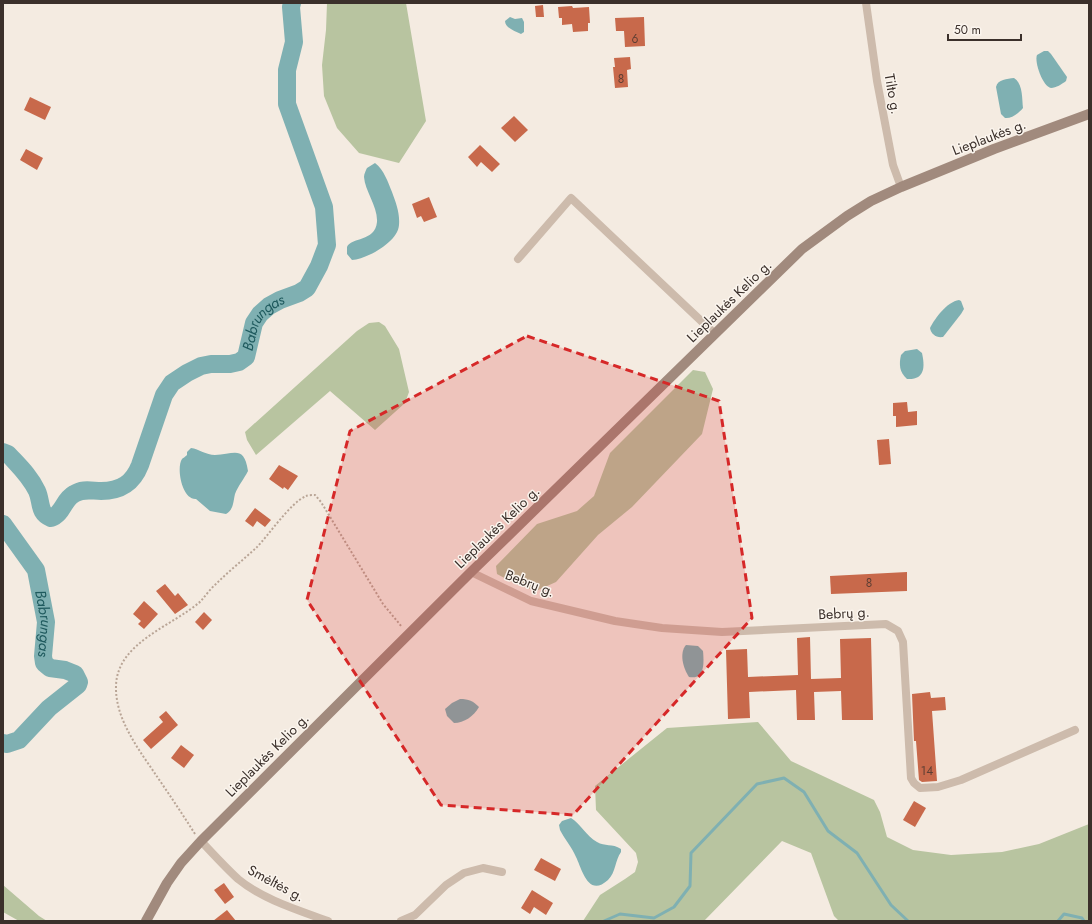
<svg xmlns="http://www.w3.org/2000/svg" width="1092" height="924" font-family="Jost,sans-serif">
  <rect width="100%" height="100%" fill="#f4ebe1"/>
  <g fill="#b8c4a0">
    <polygon points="327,3 406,3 426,121 399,163 359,153 337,128 324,96 322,65 326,30"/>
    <polygon points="379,322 385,326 399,349 409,392 405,403 375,430 330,391 256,455 247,440 245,432 357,331 369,323"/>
    <polygon points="693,370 705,372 713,389 702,434 632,507 598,535 556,582 536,591 514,583 497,574 496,566 537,524 577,511 594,496 610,453"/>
    <polygon points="758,722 791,761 874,800 880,812 887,837 913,850 951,855 1002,852 1039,844 1089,824 1089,921 839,921 834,916 811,853 782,841 704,921 583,921 600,895 625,879 635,872 638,862 636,853 596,810 595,786 667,728"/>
    <polygon points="3,885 39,916 47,921 19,921 3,912"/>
  </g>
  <g fill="#7fb0b2">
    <path d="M 510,17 L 515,19 L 522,18 L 524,22 L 524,32 L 521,34 C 515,31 505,28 505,21 Z"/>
    <path d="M 1044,51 L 1048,51 L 1051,54 L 1067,77 L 1066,81 C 1062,84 1056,88 1051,88 C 1043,87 1034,62 1037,55 Z"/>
    <path d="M 1014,78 C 1023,83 1022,99 1023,108 C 1019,113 1011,119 1005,118 L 1001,114 L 996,87 C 998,79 1007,79 1014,78 Z"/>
    <path d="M 375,163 C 384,170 388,182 392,192 C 396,203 400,213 399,225 C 398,242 367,259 352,260 L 347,254 C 347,252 347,249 347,247 C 351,237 375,242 377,222 C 378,207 365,191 364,177 C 364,174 366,170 367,168 Z"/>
    <path d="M 959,300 L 961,301 L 964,309 L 961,314 L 943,337 C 936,338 931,334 930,328 C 935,318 947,302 959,300 Z"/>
    <path d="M 917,349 L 922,353 C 925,367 925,380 907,379 C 899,372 899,364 901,355 L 905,351 Z"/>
    <path d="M 191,448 C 199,449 206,455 215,455 C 233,455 244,444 248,471 C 244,479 238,486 235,494 C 233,502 234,509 226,514 L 210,511 L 196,499 C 182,500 176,468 182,459 C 182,459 186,456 187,455 L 187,452 Z"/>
    <path d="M 686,645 L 698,646 L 703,651 C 704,663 705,680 689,677 C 683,668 679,653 686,645 Z"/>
    <path d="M 460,699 C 469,699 473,701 479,707 C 474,716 464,723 454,723 L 447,716 L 445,709 L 452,703 Z"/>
    <path d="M 571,818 C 581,824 586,836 597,842 C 605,847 612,843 621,849 L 621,852 C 615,860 616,872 608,880 C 588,898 582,869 576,857 C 572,847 565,840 560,830 L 559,825 L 562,821 Z"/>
  </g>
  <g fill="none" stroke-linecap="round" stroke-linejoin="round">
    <g stroke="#7fb0b2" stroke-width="3">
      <polyline points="604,921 620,914 654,918 674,907 690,886 691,853 757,784 784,778 804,792 828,831 857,853 891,905 908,921"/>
      <polyline points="1058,921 1064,914 1082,918 1084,921"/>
    </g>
    <g stroke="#7fb0b2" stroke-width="18">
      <path id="s1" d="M 3,452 L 8,454 C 19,466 30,476 37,491 C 42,502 38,513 51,518 C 63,514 63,500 74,494 C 83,488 92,491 101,491 C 121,491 133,483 140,465 L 164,395 L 172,383 L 187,373 L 201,366 L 211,364 L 230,364 L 239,362 L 246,357 L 254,323 L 260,314 L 269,306 L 280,300 L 299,293 L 307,288 L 319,266 L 327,245 L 324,207 L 287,104 L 287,70 L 294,42 L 291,7 L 292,3"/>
      <path id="s2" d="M 3,524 L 36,570 L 46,622 L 43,656 L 44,663 L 50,668 L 65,670 L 75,674 L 79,682 L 78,685 L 49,708 L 19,740 L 7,744 L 3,743"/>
    </g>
  </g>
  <g fill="#c8694b">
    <polygon points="543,5 544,17 536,17 535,6"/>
    <polygon points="572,6 573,8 589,7 590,23 588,23 588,31 573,32 572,24 562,25 562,18 559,18 558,7"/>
    <polygon points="644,17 645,46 625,47 624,31 616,31 615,18"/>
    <polygon points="630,57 631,69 627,70 628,87 615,88 613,67 615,67 614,58"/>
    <polygon points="30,97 51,107 45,120 24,110"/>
    <polygon points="514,116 528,130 515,142 501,128"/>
    <polygon points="480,145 500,164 492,172 481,162 477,167 468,157"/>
    <polygon points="26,149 43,158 37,170 20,160"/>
    <polygon points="429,197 437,217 424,222 421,216 417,218 412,204"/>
    <polygon points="907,402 908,412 917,411 917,425 896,427 896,416 893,416 893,403"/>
    <polygon points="889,439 891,464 879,465 877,440"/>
    <polygon points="279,465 298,476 288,490 284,487 283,489 269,479"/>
    <polygon points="255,508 271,520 265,527 257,521 253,527 245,521"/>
    <polygon points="907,572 907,591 831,594 830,576"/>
    <polygon points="165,584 175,596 178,593 188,605 175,614 156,591"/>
    <polygon points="144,601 158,614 144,629 138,624 141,621 133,614"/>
    <polygon points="204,612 212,620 203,630 195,622"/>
    <polygon points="810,637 811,679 841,678 840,639 871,638 873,720 842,720 841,691 814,692 815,720 797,720 796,690 749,692 750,718 728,719 726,650 747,649 748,677 798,675 797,638"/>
    <polygon points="930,692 931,698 945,697 946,710 932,711 937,781 922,782 919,780 916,741 914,741 912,694"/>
    <polygon points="166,711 178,725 151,749 143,740 163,722 159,717"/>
    <polygon points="181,745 194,755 184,768 171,758"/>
    <polygon points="914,801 926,808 915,827 903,820"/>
    <polygon points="541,858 561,869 555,881 534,870"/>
    <polygon points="224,883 234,897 225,904 214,890"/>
    <polygon points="532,890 553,903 546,915 534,907 530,914 521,908"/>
    <polygon points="227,910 236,921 213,921"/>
  </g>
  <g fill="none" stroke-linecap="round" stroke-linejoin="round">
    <path stroke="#b9a596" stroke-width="2" stroke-dasharray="2 2" stroke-linecap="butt" d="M 195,834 C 183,815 171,797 158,778 C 140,751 115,720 116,686 C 117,642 173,626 201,601 C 206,595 211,588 217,583 C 229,571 243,560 256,548 C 269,535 290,503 306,496 C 308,495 312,495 315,495 L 321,502 L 383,604 L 402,627"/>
    <g stroke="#cdbbac" stroke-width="8">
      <polyline points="866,3 877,81 893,165 901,187"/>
      <polyline points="518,259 571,198 715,334"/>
      <polyline points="471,572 531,601 615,621 662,628 722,632 886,624 898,631 903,642 911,778 914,783 920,788 938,787 961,780 1075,730"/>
      <path d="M 201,841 C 213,854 225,867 238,879 C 262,899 298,910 328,921"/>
      <polyline points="401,921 415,915 446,885 464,873 483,868 502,872"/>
    </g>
    <polyline stroke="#a18a7d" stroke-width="10" points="146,921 167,883 181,863 201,841 471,572 802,249 847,216 871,201 901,187 994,149 1089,114"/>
  </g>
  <path fill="#d62828" fill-opacity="0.2" stroke="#d62828" stroke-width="3" stroke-dasharray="8 5" stroke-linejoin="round" d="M 527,336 L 719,401 L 752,618 L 573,815 L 441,805 L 307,600 L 350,431 Z"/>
  <g text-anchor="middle" stroke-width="3" stroke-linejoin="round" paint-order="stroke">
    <g font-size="12" fill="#5e3e33">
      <text x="635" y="43">6</text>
      <text x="621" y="83">8</text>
      <text x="869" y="587">8</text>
      <text x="927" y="775">14</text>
    </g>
    <g font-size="14" fill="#3b302b" stroke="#fbf5ee">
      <text transform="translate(893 94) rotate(80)" y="5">Tilto g.</text>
      <text transform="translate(989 137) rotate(-21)" y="5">Lieplaukės g.</text>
      <text transform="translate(729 301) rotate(-44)" y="5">Lieplaukės Kelio g.</text>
      <text transform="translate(497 527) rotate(-44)" y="5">Lieplaukės Kelio g.</text>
      <text transform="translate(530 583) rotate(21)" y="5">Bebrų g.</text>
      <text transform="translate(844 613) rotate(-3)" y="5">Bebrų g.</text>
      <text transform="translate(267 755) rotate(-45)" y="5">Lieplaukės Kelio g.</text>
      <text transform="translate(276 883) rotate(28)" y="5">Smėltės g.</text>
    </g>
    <g font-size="15" font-style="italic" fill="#1f5a5e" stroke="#fbf5ee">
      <text dy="5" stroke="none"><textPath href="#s1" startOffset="406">Babrungas</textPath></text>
      <text dy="5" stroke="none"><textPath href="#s2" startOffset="111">Babrungas</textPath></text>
    </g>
  </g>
  <rect width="1092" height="924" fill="none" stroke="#3b302b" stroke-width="8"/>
  <path d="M948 34v6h73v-6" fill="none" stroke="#3b302b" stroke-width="2"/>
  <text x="954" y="34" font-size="12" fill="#3b302b" stroke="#fbf5ee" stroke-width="3" paint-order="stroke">50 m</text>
</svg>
